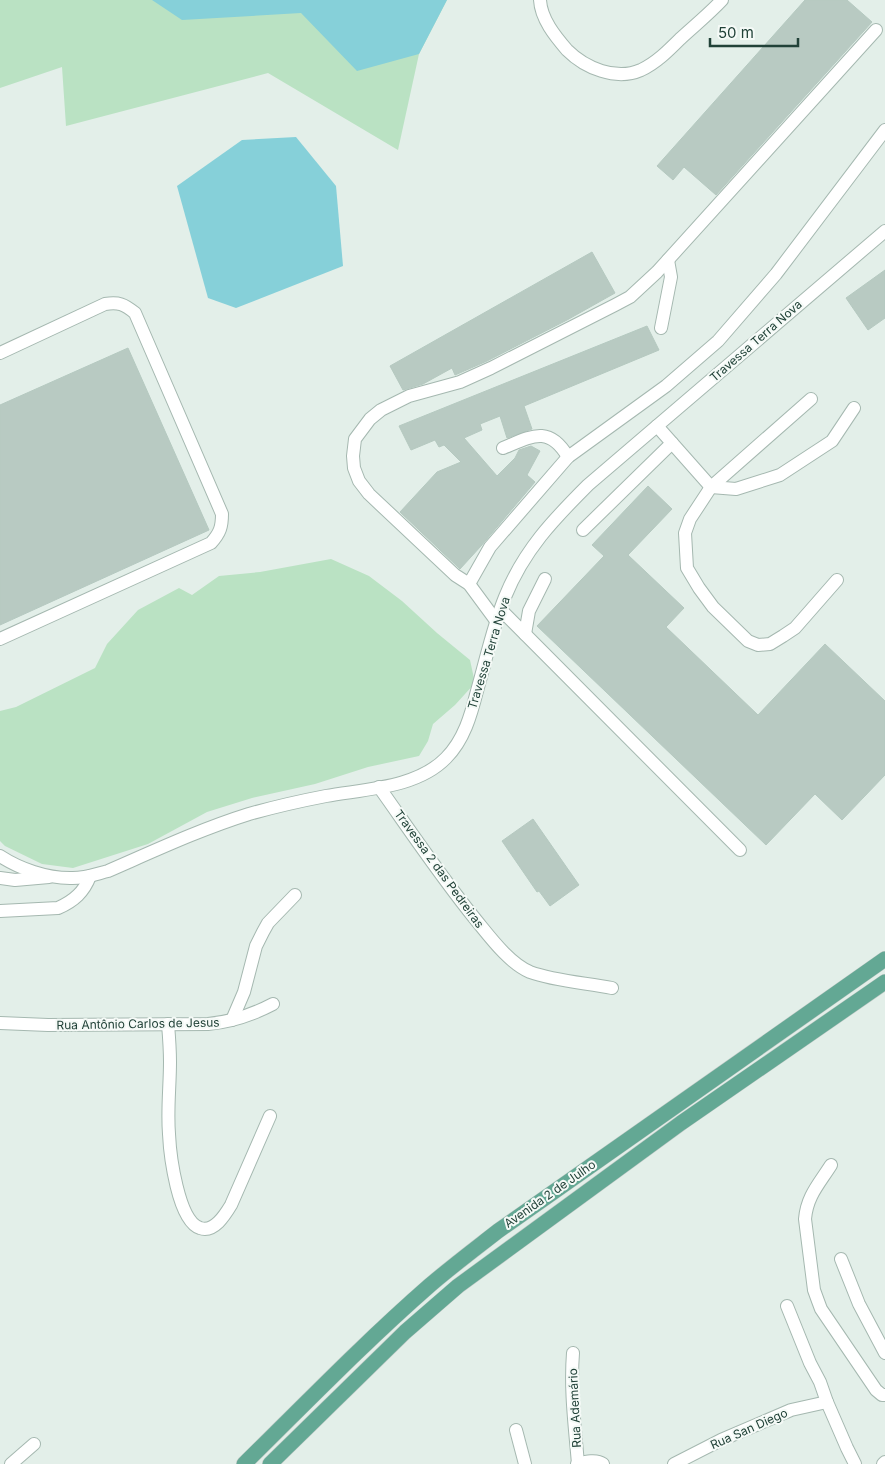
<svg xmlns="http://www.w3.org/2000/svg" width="885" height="1464" font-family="Inter,sans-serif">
  <rect width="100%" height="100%" fill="#e3efe9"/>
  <g fill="#bae2c3">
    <polygon points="0,0 447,0 419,54 398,150 268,73 66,126 62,67 0,88"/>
    <polygon points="331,559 369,576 402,601 437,633 470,660 475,683 455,705 433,724 428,741 419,756 368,767 315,784 252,798 207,812 148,844 73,868 42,864 5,846 0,841 0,711 16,707 95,668 107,644 138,610 179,588 192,595 219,576 260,572"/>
  </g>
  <g fill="#86d0d9">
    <polygon points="152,0 447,0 419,54 357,71 301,13 182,20"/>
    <polygon points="296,137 336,186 343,266 236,308 208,298 177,186 242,140"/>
  </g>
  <g fill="#b8cac2" stroke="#b5c9c0">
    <polygon points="805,0 847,0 872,22 716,195 684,167 673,180 657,166"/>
    <polygon points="592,252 615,293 567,320 487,361 455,375 452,368 423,384 403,390 390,366"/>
    <polygon points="885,270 885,318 868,330 846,298"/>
    <polygon points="647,326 659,350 524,406 532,429 507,438 500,416 480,424 482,430 464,438 497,476 515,458 519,450 531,446 540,451 527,475 535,482 481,546 460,569 400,512 437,472 461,462 444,445 439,447 435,440 411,450 399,426"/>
    <polygon points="128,348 209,530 0,625 0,405"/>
    <polygon points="648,486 672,509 628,555 684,608 666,627 758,715 825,644 885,701 885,775 842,820 815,794 766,845 537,626 604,556 592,545"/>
    <polygon points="533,819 579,885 550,906 539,891 537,892 502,841"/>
  </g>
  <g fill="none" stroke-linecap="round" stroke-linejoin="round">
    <defs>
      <g id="minor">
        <path d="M 540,0 C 541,19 555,36 567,50 C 585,68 616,81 641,70 C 656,63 668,51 680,39 C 694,26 709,14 722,0"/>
        <polyline points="661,328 671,277 668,260"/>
        <path d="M 0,353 L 105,304 C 119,302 124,304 135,313 L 222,514 C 222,527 220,533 211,543 L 0,639"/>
        <polyline points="811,399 711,487 690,519 685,533 687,568 699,588 713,607 748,641 758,645 770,644 783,636 795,628 837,580"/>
        <polyline points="657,426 711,487 736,489 780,475 832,441 854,408"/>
        <path d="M 503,448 C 532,436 549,425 568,457"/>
        <polyline points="583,530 672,443"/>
        <polyline points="469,584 490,547 568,457 666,386 718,341 776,274 885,130"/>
        <polyline points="501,610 740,850"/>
        <polyline points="497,622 469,584 455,575 369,494 359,481 354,468 353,456 355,439 370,419 381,410 409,396 460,382 491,368 615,305 630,297 657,272 876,30"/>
        <polyline points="525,634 529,611 545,579"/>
        <path d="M 379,787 C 411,832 441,877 476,920 C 490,937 509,963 530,972 C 554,981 587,983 612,988"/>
        <path d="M 0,856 C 20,869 46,878 70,878 C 83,879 96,874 108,871 C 154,851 201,829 249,814 C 274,807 300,801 326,796 C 365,789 417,788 446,758 C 464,740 471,715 477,691 C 486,660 493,626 505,597 C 524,550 553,520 588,485 L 885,231"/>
        <polyline points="0,878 15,880 49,877"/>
        <path d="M 0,911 L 58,908 C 74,901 84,892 90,876"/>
        <polyline points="232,1020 244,992 256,946 263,932 268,923 295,895"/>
        <path d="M 0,1023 L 48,1025 L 208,1024 C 231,1022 252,1015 273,1004"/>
        <path d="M 168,1024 C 169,1036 170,1049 170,1062 C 170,1086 167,1110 169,1134 C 170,1155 178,1221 200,1228 C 214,1233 225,1215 231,1205 L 270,1116"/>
        <path d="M 831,1165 C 819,1184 807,1196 805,1219 L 814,1290 L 818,1301 L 821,1309 L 876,1390 L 882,1395 L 885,1395"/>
        <polyline points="841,1259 859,1304 885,1353"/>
        <polyline points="787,1306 810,1363 820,1382 827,1402 847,1448 855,1464"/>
        <path d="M 573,1353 C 570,1390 575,1427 578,1464"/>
        <polyline points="516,1430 525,1464"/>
        <polyline points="11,1464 34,1444"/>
        <path d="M 577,1464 C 585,1462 596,1459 603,1464"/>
        <polyline points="674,1464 721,1440 791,1410 827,1402"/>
        <polyline points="883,1464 885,1462"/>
      </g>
      <g id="major">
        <path d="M 244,1464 C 305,1404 365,1342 429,1286 C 451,1267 475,1249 498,1231 L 885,959"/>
        <polyline points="270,1464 405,1332 458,1286 681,1123 885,982"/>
      </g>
    </defs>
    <use href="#minor" stroke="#a5b8b0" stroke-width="14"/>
    <use href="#major" stroke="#c1cac7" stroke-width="16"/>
    <use href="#minor" stroke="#fff" stroke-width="12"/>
    <use href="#major" stroke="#63a894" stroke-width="15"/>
  </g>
  <g text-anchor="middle" stroke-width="4" stroke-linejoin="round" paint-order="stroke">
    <g font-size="12" fill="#214238" stroke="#f5faf7">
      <text transform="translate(756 341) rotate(-41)" y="4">Travessa Terra Nova</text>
      <text transform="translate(489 653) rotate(-73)" y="4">Travessa Terra Nova</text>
      <text transform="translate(439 869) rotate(54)" y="4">Travessa 2 das Pedreiras</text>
      <text transform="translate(138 1024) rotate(-1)" y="4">Rua Antônio Carlos de Jesus</text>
      <text transform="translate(550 1194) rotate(-35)" y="4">Avenida 2 de Julho</text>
      <text transform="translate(575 1408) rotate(-93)" y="4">Rua Ademário</text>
      <text transform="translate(749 1429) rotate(-24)" y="4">Rua San Diego</text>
    </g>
  </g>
  <path d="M710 38v8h88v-8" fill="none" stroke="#214238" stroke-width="2.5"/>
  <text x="718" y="38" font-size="15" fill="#214238" stroke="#f5faf7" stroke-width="4" paint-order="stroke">50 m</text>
</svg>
